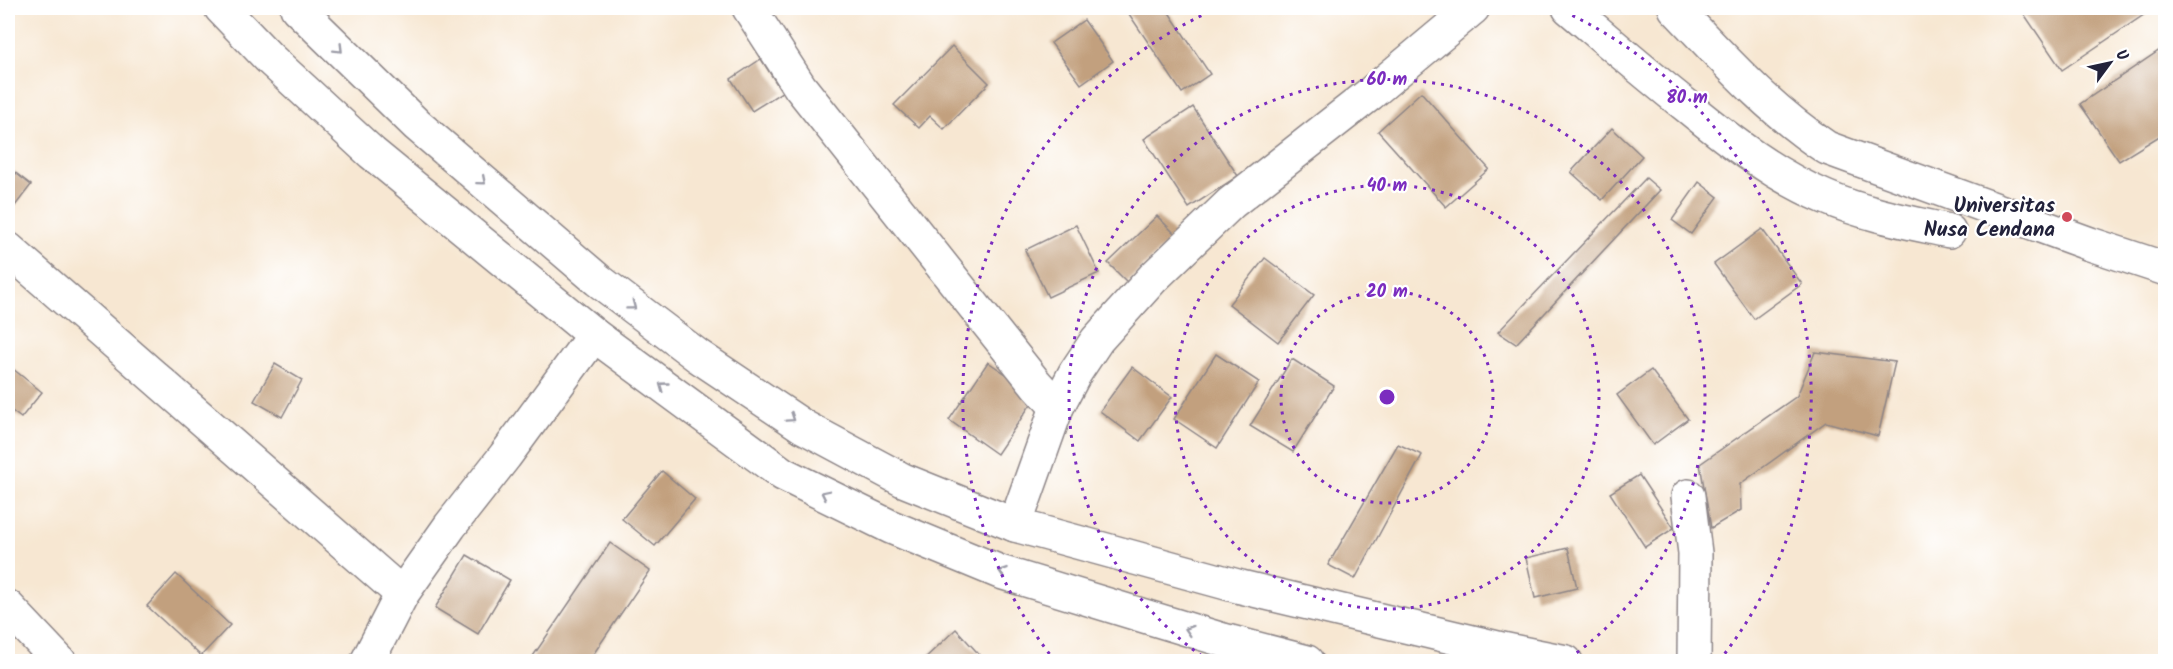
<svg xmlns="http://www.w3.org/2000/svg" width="2173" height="669" font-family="Kalam,sans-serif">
  <rect width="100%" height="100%" fill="#fff"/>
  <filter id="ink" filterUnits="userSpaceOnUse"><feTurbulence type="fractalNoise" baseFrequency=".0167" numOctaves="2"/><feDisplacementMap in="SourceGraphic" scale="12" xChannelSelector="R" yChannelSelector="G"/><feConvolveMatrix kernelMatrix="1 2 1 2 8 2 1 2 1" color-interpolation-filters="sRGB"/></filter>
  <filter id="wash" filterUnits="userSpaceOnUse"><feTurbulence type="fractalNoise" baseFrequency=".008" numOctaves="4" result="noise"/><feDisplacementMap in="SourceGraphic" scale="24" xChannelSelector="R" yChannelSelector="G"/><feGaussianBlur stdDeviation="1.35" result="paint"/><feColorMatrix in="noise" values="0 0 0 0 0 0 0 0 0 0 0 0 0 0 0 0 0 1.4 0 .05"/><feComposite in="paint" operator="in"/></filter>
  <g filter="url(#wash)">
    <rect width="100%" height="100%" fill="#f7e7d2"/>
    <g id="blocks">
      <g fill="#c2a07e">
        <polygon points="1125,8 1166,8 1210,74 1182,93"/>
        <polygon points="2020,8 2154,8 2062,70"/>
        <polygon points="1084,20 1113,61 1081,84 1051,43"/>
        <polygon points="952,46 989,83 944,129 930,116 919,128 894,105"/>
        <polygon points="2166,46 2166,132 2119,161 2080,104"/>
        <polygon points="761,59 782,92 752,111 731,79"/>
        <polygon points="1421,92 1489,169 1446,207 1378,131"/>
        <polygon points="1193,107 1238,176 1189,208 1144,139"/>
        <polygon points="1612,128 1642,156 1602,200 1571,172"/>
        <polygon points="8,167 31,185 8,215"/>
        <polygon points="1646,178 1660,190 1516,344 1498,332"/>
        <polygon points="1699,182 1718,197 1691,234 1672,220"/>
        <polygon points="1157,216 1176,235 1127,282 1108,263"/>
        <polygon points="1076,225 1099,273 1048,297 1025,250"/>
        <polygon points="1762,229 1802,284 1754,319 1714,264"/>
        <polygon points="1265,258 1314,295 1278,342 1229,304"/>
        <polygon points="1815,352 1895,362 1878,436 1826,422 1740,484 1741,510 1711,528 1700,464 1797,396"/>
        <polygon points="1216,354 1259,382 1217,448 1174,419"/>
        <polygon points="1292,359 1334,386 1293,452 1250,426"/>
        <polygon points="988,362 1037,395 997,454 949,420"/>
        <polygon points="275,364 302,380 282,417 254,401"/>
        <polygon points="8,365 42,392 21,418 8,408"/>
        <polygon points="1132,367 1172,397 1140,441 1100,411"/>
        <polygon points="1651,370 1688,419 1653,445 1617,395"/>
        <polygon points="1398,444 1422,455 1355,579 1328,565"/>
        <polygon points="662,471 695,499 655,546 622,519"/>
        <polygon points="1639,475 1674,528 1645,547 1610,493"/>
        <polygon points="610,543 650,571 588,662 529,662"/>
        <polygon points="1568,548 1577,588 1535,598 1526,558"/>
        <polygon points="467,555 510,580 478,634 435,608"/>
        <polygon points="176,574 230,625 201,656 147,606"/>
        <polygon points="956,629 986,662 921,662"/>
      </g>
    </g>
  </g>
  <g filter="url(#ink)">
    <use href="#blocks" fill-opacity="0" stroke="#8c8486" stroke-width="1.5"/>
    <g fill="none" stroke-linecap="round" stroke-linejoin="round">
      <defs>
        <g id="minor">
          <polyline points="749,8 800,87 1036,384 1057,407"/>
          <path d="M 1569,8 C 1608,41 1647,75 1688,107 C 1731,142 1774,175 1825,197 C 1864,214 1908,222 1949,231"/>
          <path d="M 1675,8 C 1723,58 1769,110 1827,148 L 2090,244 L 2166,269"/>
          <polyline points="8,249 402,594"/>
          <polyline points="1688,496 1695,553 1694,662"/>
          <polyline points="1015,525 1057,407 1075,373 1097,340 1153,278 1231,203 1370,94 1473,8"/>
          <polyline points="8,607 60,662"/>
          <polyline points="367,662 402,594 450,526 505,456 594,335"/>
        </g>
        <g id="highway">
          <polyline points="221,8 269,58 372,153 594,335 783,474 891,527 1000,572 1223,640 1307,662"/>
          <polyline points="297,8 417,125 598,280 698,356 804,427 903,480 1015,525 1241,587 1502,649 1566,662"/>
        </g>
      </defs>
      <use href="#minor" stroke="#8c8486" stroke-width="36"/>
      <use href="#highway" stroke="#8c8486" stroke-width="36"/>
      <use href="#minor" stroke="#fff" stroke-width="33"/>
      <use href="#highway" stroke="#fff" stroke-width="33"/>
    </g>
    <defs><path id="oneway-chevron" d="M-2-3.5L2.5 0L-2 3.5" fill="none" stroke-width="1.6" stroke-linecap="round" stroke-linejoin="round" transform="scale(1.5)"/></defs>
    <g stroke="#9c9ca7">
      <use href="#oneway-chevron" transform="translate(339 49) rotate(45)"/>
      <use href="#oneway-chevron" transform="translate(482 181) rotate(40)"/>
      <use href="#oneway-chevron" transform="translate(632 306) rotate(37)"/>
      <use href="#oneway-chevron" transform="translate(663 386) rotate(-144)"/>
      <use href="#oneway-chevron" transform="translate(791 418) rotate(34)"/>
      <use href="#oneway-chevron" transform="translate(825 494) rotate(-154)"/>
      <use href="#oneway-chevron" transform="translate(1003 572) rotate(-161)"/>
      <use href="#oneway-chevron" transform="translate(1189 630) rotate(-163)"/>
    </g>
  </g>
  <g fill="none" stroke="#7b2cbf" stroke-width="3" stroke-dasharray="3 6">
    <circle cx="1387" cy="397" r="106"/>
    <circle cx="1387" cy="397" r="212"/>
    <path d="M1209 661A318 318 0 1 1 1565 661"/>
    <path d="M1055 661A424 424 0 0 1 1218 8M1556 8A424 424 0 0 1 1719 661"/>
  </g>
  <circle fill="#d1495b" stroke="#fff" stroke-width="2" cx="2067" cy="217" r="6"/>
  <g text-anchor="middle" stroke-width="4.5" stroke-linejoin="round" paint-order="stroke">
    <g font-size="21" font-weight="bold" fill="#22223b" stroke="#fff" text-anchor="end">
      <text x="2055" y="212">Universitas<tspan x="2055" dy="24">Nusa Cendana</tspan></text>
    </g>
  </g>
  <circle cx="1387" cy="397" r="9" fill="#7b2cbf" stroke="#fff" stroke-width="3"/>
  <g font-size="18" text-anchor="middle" font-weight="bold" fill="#7b2cbf" stroke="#fff" stroke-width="4.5" stroke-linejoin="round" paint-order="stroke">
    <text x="1387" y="85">60 m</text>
    <text x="1687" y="103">80 m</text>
    <text x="1387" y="191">40 m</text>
    <text x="1387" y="297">20 m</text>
  </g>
  <rect width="2173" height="669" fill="none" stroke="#fff" stroke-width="30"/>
  <g transform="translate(2110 63) rotate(57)" stroke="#ffffff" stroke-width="4.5" paint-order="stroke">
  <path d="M0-4.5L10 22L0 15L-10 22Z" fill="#22223b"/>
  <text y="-9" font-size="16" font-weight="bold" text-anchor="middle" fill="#22223b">U</text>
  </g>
</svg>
